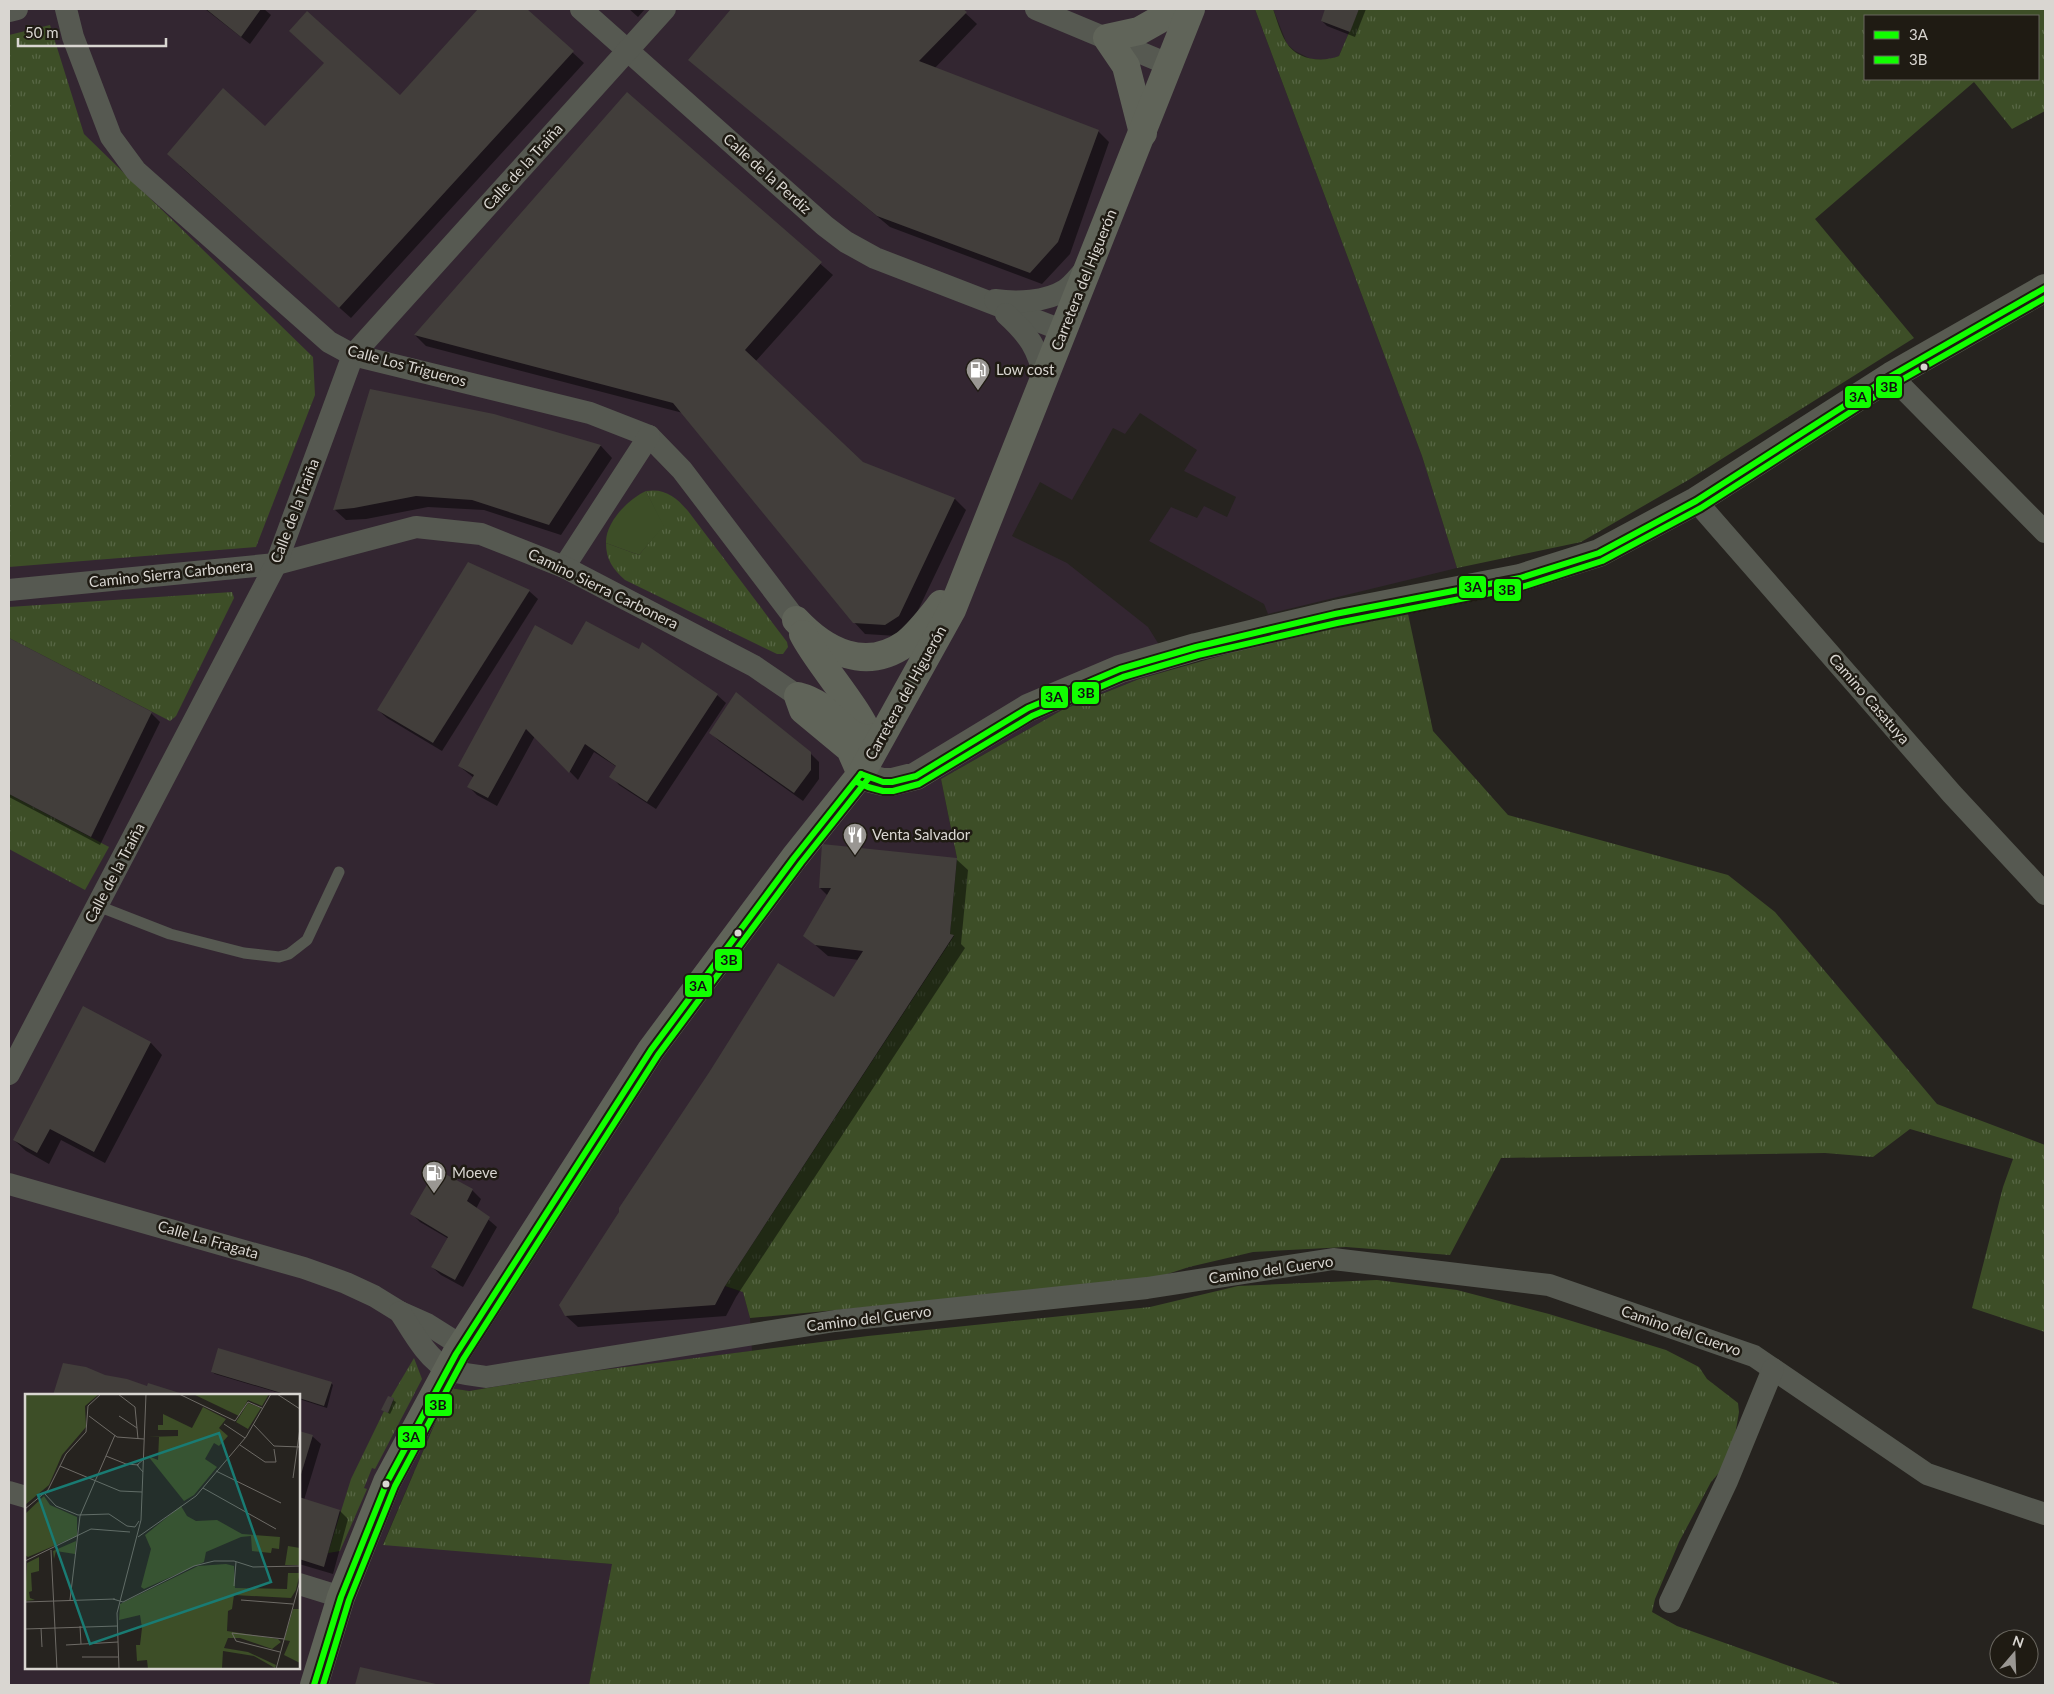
<svg xmlns="http://www.w3.org/2000/svg" width="2054" height="1694" font-family="Lato,sans-serif">
  <defs>
    <pattern id="grass-tufts" width="24" height="20" patternUnits="userSpaceOnUse" patternTransform="scale(1.25)"><rect width="24" height="20" fill="#3d4e27"/><path d="M3 7l-1-3M5 7V3M7 7l1-3M15 17l-1-3M17 17v-4M19 17l1-3" fill="none" stroke="#586745"/></pattern>
  </defs>
  <rect width="100%" height="100%" fill="#26231f"/>
  <g fill="#332631" fill-rule="evenodd">
    <path d="M 9,9 L 1255,9 L 1422,456 L 1457,568 L 1268,614 L 1264,604 L 1149,541 L 1171,507 L 1197,518 L 1204,506 L 1227,517 L 1236,497 L 1184,471 L 1197,450 L 1140,413 L 1125,434 L 1113,428 L 1072,500 L 1040,482 L 1012,536 L 1067,563 L 1148,627 L 1166,656 L 1170,670 L 1139,679 L 1062,710 L 941,779 L 957,858 L 950,934 L 954,935 L 725,1286 L 743,1292 L 750,1318 L 752,1351 L 586,1372 L 468,1391 L 450,1388 L 383,1544 L 613,1564 L 589,1685 L 9,1685 ZM 26,1395 L 299,1395 L 299,1668 L 26,1668 Z"/>
    <polygon points="1273,9 1359,9 1339,56 1329,60 1311,59 1295,51 1287,44"/>
  </g>
  <g fill="url(#grass-tufts)" fill-rule="evenodd">
    <path d="M 1255,9 L 1273,9 C 1277,20 1280,32 1286,42 C 1296,60 1322,63 1339,56 L 1359,9 L 2045,9 L 2045,111 L 2012,129 L 1974,82 L 1815,219 L 1914,338 L 1690,479 L 1581,542 L 1457,568 L 1422,456 ZM 1865,16 L 2038,16 L 2038,79 L 1865,79 Z"/>
    <polygon points="50,25 84,134 313,357 315,395 256,547 9,567 9,35"/>
    <path d="M 646,491 C 665,488 676,497 688,511 L 787,642 L 788,647 L 783,654 L 777,654 L 625,580 C 613,569 606,560 606,543 L 639,555 L 663,526 Z"/>
    <polygon points="232,592 234,598 176,716 170,721 9,638 9,607"/>
    <polygon points="1407,609 1433,731 1508,815 1728,875 1775,912 1937,1104 2045,1145 2045,1332 1972,1308 2003,1187 2013,1159 1910,1129 1873,1157 1825,1153 1501,1158 1450,1255 1346,1247 1253,1252 1189,1267 1146,1281 750,1318 743,1292 725,1286 954,936 950,934 957,858 941,779 1062,710 1139,679 1322,627"/>
    <polygon points="9,794 109,847 85,890 9,849"/>
    <polygon points="1377,1280 1457,1290 1549,1314 1666,1350 1699,1367 1707,1379 1738,1403 1739,1412 1731,1459 1711,1482 1679,1542 1655,1599 1652,1612 1677,1626 1843,1685 589,1685 612,1564 383,1545 450,1388 469,1391 586,1372 868,1336 1150,1307 1238,1286"/>
    <polygon points="414,1358 422,1379 375,1469 372,1468 364,1488 367,1489 340,1551 328,1553 351,1479 384,1411 388,1412 394,1399 391,1397"/>
  </g>
  <path fill="#3d4e27" d="M 646,491 L 664,526 L 639,555 L 606,543 C 605,523 628,499 646,491 Z"/>
  <g fill="#0007">
    <polygon points="205,9 264,9 271,15 250,44"/>
    <polygon points="480,9 525,9 584,63 351,318 180,166 400,97"/>
    <polygon points="629,9 645,9 638,17"/>
    <polygon points="733,9 961,9 977,24 934,69 1098,131 1109,142 1070,254 1042,284 890,227 690,60"/>
    <polygon points="1327,9 1366,9 1355,37 1327,26 1322,21"/>
    <polygon points="627,94 833,275 755,362 862,463 955,499 966,510 910,627 897,636 865,634 854,622 683,413 426,346 415,335"/>
    <polygon points="494,415 601,446 612,458 561,535 484,510 428,507 366,519 346,520 334,509"/>
    <polygon points="529,591 538,599 442,751 387,718 378,710"/>
    <polygon points="9,640 151,713 160,722 100,845 9,797"/>
    <polygon points="572,646 717,695 726,703 656,809 619,785 611,776 617,767 594,752 578,780 535,736 497,806 477,795 469,787 474,778 459,766"/>
    <polygon points="711,733 810,753 819,762 819,779 803,801 719,741"/>
    <polygon points="956,859 968,870 961,944 965,948 736,1297 726,1316 578,1327 566,1316 835,999 859,960 828,956 805,936 828,896 820,888"/>
    <polygon points="84,1008 151,1043 162,1055 105,1163 61,1140 49,1164 26,1151 14,1140"/>
    <polygon points="472,1190 481,1199 476,1209 497,1227 463,1287 441,1275 432,1267 449,1239 420,1222 412,1214"/>
    <polygon points="64,1364 104,1376 148,1387 148,1385 184,1395 54,1395"/>
    <polygon points="212,1372 331,1383 333,1385 327,1408 299,1399 299,1395 286,1395 215,1374"/>
    <polygon points="388,1397 396,1402 390,1414 383,1410"/>
    <polygon points="299,1432 312,1436 321,1444 304,1500 340,1511 348,1519 333,1574 299,1564"/>
    <polygon points="361,1668 434,1685 357,1685"/>
  </g>
  <g fill="#423e3b">
    <polygon points="206,9 261,9 241,37"/>
    <polygon points="478,9 527,9 574,51 339,308 167,154 223,88 265,126 324,63 289,31 307,11 400,95"/>
    <polygon points="731,9 963,9 967,12 919,61 1099,130 1058,242 1030,273 877,216 688,60"/>
    <polygon points="1325,9 1359,9 1350,32 1321,21"/>
    <polygon points="627,92 822,262 745,350 863,462 955,498 899,616 885,625 853,623 673,403 414,335"/>
    <polygon points="370,389 494,414 601,445 549,525 472,500 416,496 354,508 333,510"/>
    <polygon points="468,562 530,590 433,743 377,710"/>
    <polygon points="586,621 639,649 642,642 718,694 647,802 609,777 616,766 585,744 569,773 526,729 488,798 467,787 474,775 458,766 535,625 572,645"/>
    <polygon points="9,638 152,712 91,837 9,794"/>
    <polygon points="736,692 811,752 811,770 794,793 709,733"/>
    <polygon points="822,844 957,858 950,934 954,935 725,1286 715,1305 565,1316 559,1305 619,1212 619,1208 710,1071 778,963 834,997 863,951 815,945 803,936 831,888 819,888"/>
    <polygon points="83,1006 151,1042 94,1152 50,1129 37,1153 13,1140"/>
    <polygon points="436,1169 473,1189 467,1201 490,1217 455,1280 431,1267 448,1237 410,1214"/>
    <polygon points="218,1348 332,1382 324,1406 299,1398 299,1395 288,1395 211,1372"/>
    <polygon points="63,1363 86,1367 105,1375 127,1379 147,1386 148,1383 186,1395 53,1395"/>
    <polygon points="388,1396 394,1398 388,1413 381,1410"/>
    <polygon points="299,1431 313,1435 299,1481"/>
    <polygon points="299,1497 340,1510 324,1567 299,1559"/>
    <polygon points="360,1667 436,1684 436,1685 355,1685"/>
  </g>
  <g fill="none" stroke-linecap="round" stroke-linejoin="round">
    <polyline stroke="#565951" stroke-width="11" points="98,906 170,934 244,953 279,957 289,954 307,940 339,872"/>
    <g stroke="#565951" stroke-width="22">
      <polyline points="66,9 73,37 111,137 136,171 329,342 353,355 590,413 649,436 682,470 796,620"/>
      <polyline points="581,9 825,226 846,242 875,258 1064,331"/>
      <polyline points="1036,9 1170,65"/>
      <polyline points="9,11 17,9"/>
      <path d="M 995,300 C 1016,303 1046,302 1065,290 C 1073,285 1079,276 1085,270"/>
      <path d="M 1006,314 C 1028,334 1039,349 1044,379"/>
      <polyline points="1891,376 2045,532"/>
      <polyline points="1696,501 1952,794 2045,894"/>
      <polyline points="564,567 649,436"/>
      <polyline points="9,590 276,564 416,527 481,534 564,567 754,666 798,696"/>
      <polyline points="9,1074 276,564 353,355 665,9"/>
      <polyline points="9,1184 304,1268 346,1283 374,1296 400,1312 427,1324 462,1346"/>
      <path d="M 400,1312 C 411,1329 428,1361 448,1369 C 459,1374 474,1375 486,1377 L 835,1321 L 1147,1288 L 1333,1259 L 1549,1285 L 1754,1356 L 1927,1474 L 2045,1514"/>
      <polyline points="9,1492 26,1497"/>
      <polyline points="299,1584 341,1597"/>
      <polyline points="1670,1602 1727,1481 1773,1369"/>
    </g>
    <polyline stroke="#595b52" stroke-width="28" points="861,774 871,779 883,782 892,782 916,776 1028,708 1120,669 1196,647 1335,614 1520,578 1599,553 1696,501 1891,376 2045,288"/>
    <g stroke="#606459" stroke-width="28">
      <polyline points="1143,133 1126,66 1107,38 1139,31 1178,9"/>
      <path d="M 796,620 C 825,651 865,672 905,644 C 919,633 930,618 941,604"/>
      <path d="M 803,634 C 817,663 868,718 871,744"/>
      <path d="M 861,774 L 850,749 L 803,710 L 798,696 C 806,698 813,701 820,706 C 838,720 857,751 883,733"/>
      <polyline points="314,1685 341,1597 387,1482 456,1354 651,1050 794,858 861,774 952,610 1191,9"/>
    </g>
    <defs>
      <g id="bus-1">
        <polyline points="861,774 883,782 892,782 916,776 1028,708 1120,669 1196,647 1335,614 1520,578 1599,553 1696,501 1891,376 2045,288"/>
        <polyline points="314,1685 341,1597 387,1482 456,1354 651,1050 794,858 861,774"/>
      </g>
      <g id="bus-2">
        <polyline points="857,782 868,787 883,791 893,791 919,784 1032,716 1123,677 1198,655 1337,623 1522,587 1602,561 1701,508 1896,383 2045,298"/>
        <polyline points="323,1685 349,1600 395,1486 464,1358 658,1055 801,863 868,779"/>
      </g>
    </defs>
    <use href="#bus-1" stroke="#1f1b13" stroke-width="10"/>
    <use href="#bus-2" stroke="#1f1b13" stroke-width="10"/>
    <use href="#bus-1" stroke="#1f0" stroke-width="6"/>
    <use href="#bus-2" stroke="#1f0" stroke-width="6"/>
  </g>
  <defs>
    <symbol id="fuel-pin" viewBox="-11 -11 22 30"><path d="M0 17L-7.5 6A9.5 9.5 0 1 1 7.5 6Z" fill="#9a9793" stroke="#1f1b13"/><path d="M-5.5-6h7V0h2V4h1.3V-2.5L3-4.5l.8-.8L6-3V5H2.5V1h-1V6h-7ZM-4.2-4.7v3.2H.2V-4.7Z" fill="#fff"/></symbol>
    <symbol id="restaurant-pin" viewBox="-11 -11 22 30"><path d="M0 17L-7.5 6A9.5 9.5 0 1 1 7.5 6Z" fill="#9a9793" stroke="#1f1b13"/><path d="M-5-6h1v4h1v-4h1v4h1v-4h1v5L-1.5 .5V6h-2V.5L-5-1ZM5-6V6H3V1.5H1.5Q1.5-4 5-6Z" fill="#fff"/></symbol>
  </defs>
  <g fill-rule="evenodd">
    <use href="#fuel-pin" x="964" y="356" width="28" height="38"/>
    <use href="#restaurant-pin" x="841" y="821" width="28" height="38"/>
    <use href="#fuel-pin" x="420" y="1159" width="28" height="38"/>
  </g>
  <g fill="#d9d6d1" stroke="#1f1b13" stroke-width="2">
    <circle cx="1924" cy="367" r="4.5"/>
    <circle cx="738" cy="933" r="4.5"/>
    <circle cx="386" cy="1484" r="4.5"/>
  </g>
  <g text-anchor="middle" stroke-width="5" stroke-linejoin="round" paint-order="stroke">
    <g font-size="15" fill="#d9d6d1" stroke="#1f1b13">
      <text transform="translate(523 167) rotate(-48)" y="5">Calle de la Traiña</text>
      <text transform="translate(767 174) rotate(42)" y="5">Calle de la Perdiz</text>
      <text transform="translate(1084 280) rotate(-68)" y="5">Carretera del Higuerón</text>
      <text transform="translate(407 366) rotate(15)" y="5">Calle Los Trigueros</text>
      <text transform="translate(295 511) rotate(-69)" y="5">Calle de la Traiña</text>
      <text transform="translate(171 574) rotate(-6)" y="5">Camino Sierra Carbonera</text>
      <text transform="translate(603 589) rotate(26)" y="5">Camino Sierra Carbonera</text>
      <text transform="translate(906 693) rotate(-61)" y="5">Carretera del Higuerón</text>
      <text transform="translate(1869 699) rotate(49)" y="5">Camino Casatuya</text>
      <text transform="translate(115 873) rotate(-62)" y="5">Calle de la Traiña</text>
      <text transform="translate(208 1240) rotate(16)" y="5">Calle La Fragata</text>
      <text transform="translate(1271 1270) rotate(-8)" y="5">Camino del Cuervo</text>
      <text transform="translate(869 1319) rotate(-7)" y="5">Camino del Cuervo</text>
      <text transform="translate(1681 1331) rotate(19)" y="5">Camino del Cuervo</text>
    </g>
    <g font-size="15" fill="#d9d6d1" stroke="#1f1b13" text-anchor="start">
      <text x="996" y="375">Low cost</text>
      <text x="872" y="840">Venta Salvador</text>
      <text x="452" y="1178">Moeve</text>
    </g>
  </g>
  <g transform="translate(25 1394)">
    <rect width="275" height="275" fill="#26231f"/>
    <path d="M 0,0 L 74,0 L 60,12 L 61,33 L 37,61 L 24,91 L 0,111 ZM 168,0 L 244,0 L 237,12 L 223,6 L 214,22 ZM 223,9 L 236,14 L 223,35 L 211,28 ZM 178,13 L 201,25 L 194,34 L 203,42 L 194,52 L 189,49 L 180,65 L 192,73 L 169,101 L 159,107 L 123,62 L 133,66 L 134,43 L 123,43 L 153,42 L 153,36 L 133,36 L 133,31 L 138,31 L 138,20 L 167,34 ZM 19,102 L 25,111 L 52,123 L 52,142 L 3,163 L 0,161 L 0,120 ZM 156,112 L 162,122 L 171,127 L 192,126 L 217,140 L 255,143 L 254,155 L 247,154 L 246,159 L 227,157 L 226,142 L 216,143 L 181,158 L 179,168 L 119,195 L 116,193 L 126,155 L 120,141 ZM 51,147 L 50,160 L 31,157 L 29,165 L 28,157 ZM 263,152 L 275,154 L 275,171 L 260,171 ZM 14,163 L 14,177 L 6,179 L 7,197 L 4,198 L 5,204 L 10,206 L 0,207 L 2,169 ZM 201,170 L 209,172 L 210,194 L 262,195 L 263,179 L 275,179 L 271,196 L 266,204 L 209,201 L 207,215 L 203,217 L 202,237 L 253,245 L 256,248 L 247,255 L 215,244 L 203,244 L 199,254 L 223,258 L 251,271 L 250,274 L 229,262 L 198,257 L 197,274 L 123,275 L 122,266 L 112,267 L 111,251 L 115,251 L 117,234 L 115,221 L 94,226 L 95,210 L 173,172 ZM 268,215 L 275,215 L 275,269 L 259,261 L 265,247 L 259,246 Z" fill="#3d4e27"/>
    <path fill="none" stroke="#6e6b66" stroke-width="1" d="M 93,0 L 110,13 L 113,45M 154,0 L 210,27 L 223,8 L 237,14M 252,0 L 275,15M 64,22 L 92,43 L 119,45M 94,22 L 112,34M 199,30 L 220,44M 228,30 L 249,52 L 275,53M 215,51 L 240,68 L 251,68 L 249,55M 81,62 L 101,70 L 114,71M 35,72 L 95,97 L 117,98M 191,77 L 256,109M 118,78 L 112,71 L 119,65M 268,84 L 275,34M 178,94 L 251,135M 19,99 L 31,112 L 53,121 L 84,120 L 102,132M 0,115 L 23,96 L 41,60 L 61,38 L 63,12 L 76,0M 102,132 L 110,133 L 114,127M 113,143 L 171,102 L 221,43 L 246,0M 26,156 L 32,275M 0,167 L 66,135 L 105,138M 0,189 L 0,167M 209,192 L 211,168M 88,205 L 98,208 L 169,172 L 189,167 L 209,167 L 228,173 L 275,172M 45,206 L 55,122 L 90,41M 216,206 L 268,210M 0,208 L 90,205M 55,232 L 56,250M 16,234 L 17,253M 0,235 L 92,232M 41,251 L 93,248M 255,258 L 211,247 L 207,239 L 259,245M 57,263 L 93,263M 94,275 L 92,219 L 116,126 L 121,0M 251,275 L 275,187"/>
    <path fill="#197b73" fill-opacity="0.15" stroke="#197b73" stroke-width="2.5" d="M 194,39 L 246,188 L 65,250 L 13,101 Z"/>
    <rect width="275" height="275" fill="none" stroke="#d9d6d1" stroke-width="2.5"/>
  </g>
  <g stroke="#1f1b13" stroke-width="2">
    <rect x="1875" y="375" width="28" height="24" rx="5" fill="#1f0"/>
    <rect x="1844" y="385" width="28" height="24" rx="5" fill="#1f0"/>
    <rect x="1458" y="575" width="29" height="24" rx="5" fill="#1f0"/>
    <rect x="1493" y="578" width="29" height="24" rx="5" fill="#1f0"/>
    <rect x="1071" y="681" width="29" height="24" rx="5" fill="#1f0"/>
    <rect x="1040" y="685" width="29" height="24" rx="5" fill="#1f0"/>
    <rect x="714" y="948" width="29" height="24" rx="5" fill="#1f0"/>
    <rect x="684" y="974" width="29" height="24" rx="5" fill="#1f0"/>
    <rect x="424" y="1393" width="29" height="24" rx="5" fill="#1f0"/>
    <rect x="397" y="1425" width="29" height="24" rx="5" fill="#1f0"/>
  </g>
  <g font-size="14" text-anchor="middle" font-weight="bold" fill="#111">
    <text x="1889" y="392">3B</text>
    <text x="1858" y="402">3A</text>
    <text x="1473" y="592">3A</text>
    <text x="1507" y="595">3B</text>
    <text x="1086" y="698">3B</text>
    <text x="1054" y="702">3A</text>
    <text x="729" y="965">3B</text>
    <text x="698" y="991">3A</text>
    <text x="438" y="1410">3B</text>
    <text x="411" y="1442">3A</text>
  </g>
  <rect width="2054" height="1694" fill="none" stroke="#d9d6d1" stroke-width="20"/>
  <rect x="1864" y="15" width="175" height="65" fill="#1f1b13" stroke="#69665f"/>
  <rect x="1874" y="31" width="25" height="8" fill="#11ff00" stroke="#69665f"/>
  <text x="1909" y="40" font-size="15" fill="#d9d6d1">3A</text>
  <rect x="1874" y="56" width="25" height="8" fill="#11ff00" stroke="#69665f"/>
  <text x="1909" y="65" font-size="15" fill="#d9d6d1">3B</text>
  <g transform="translate(2014 1654) rotate(19)"><circle r="24" fill="#1f1b13" stroke="#69665f"/>
  <path d="M0-4L9 19L0 12L-9 19Z" fill="#9a9793"/>
  <text y="-8" font-size="14" font-weight="bold" text-anchor="middle" fill="#d9d6d1">N</text>
  </g>
  <path d="M18 38v8h148v-8" fill="none" stroke="#d9d6d1" stroke-width="2.5"/>
  <text x="25" y="38" font-size="15" fill="#d9d6d1" stroke="#1f1b13" stroke-width="4" paint-order="stroke">50 m</text>
</svg>
